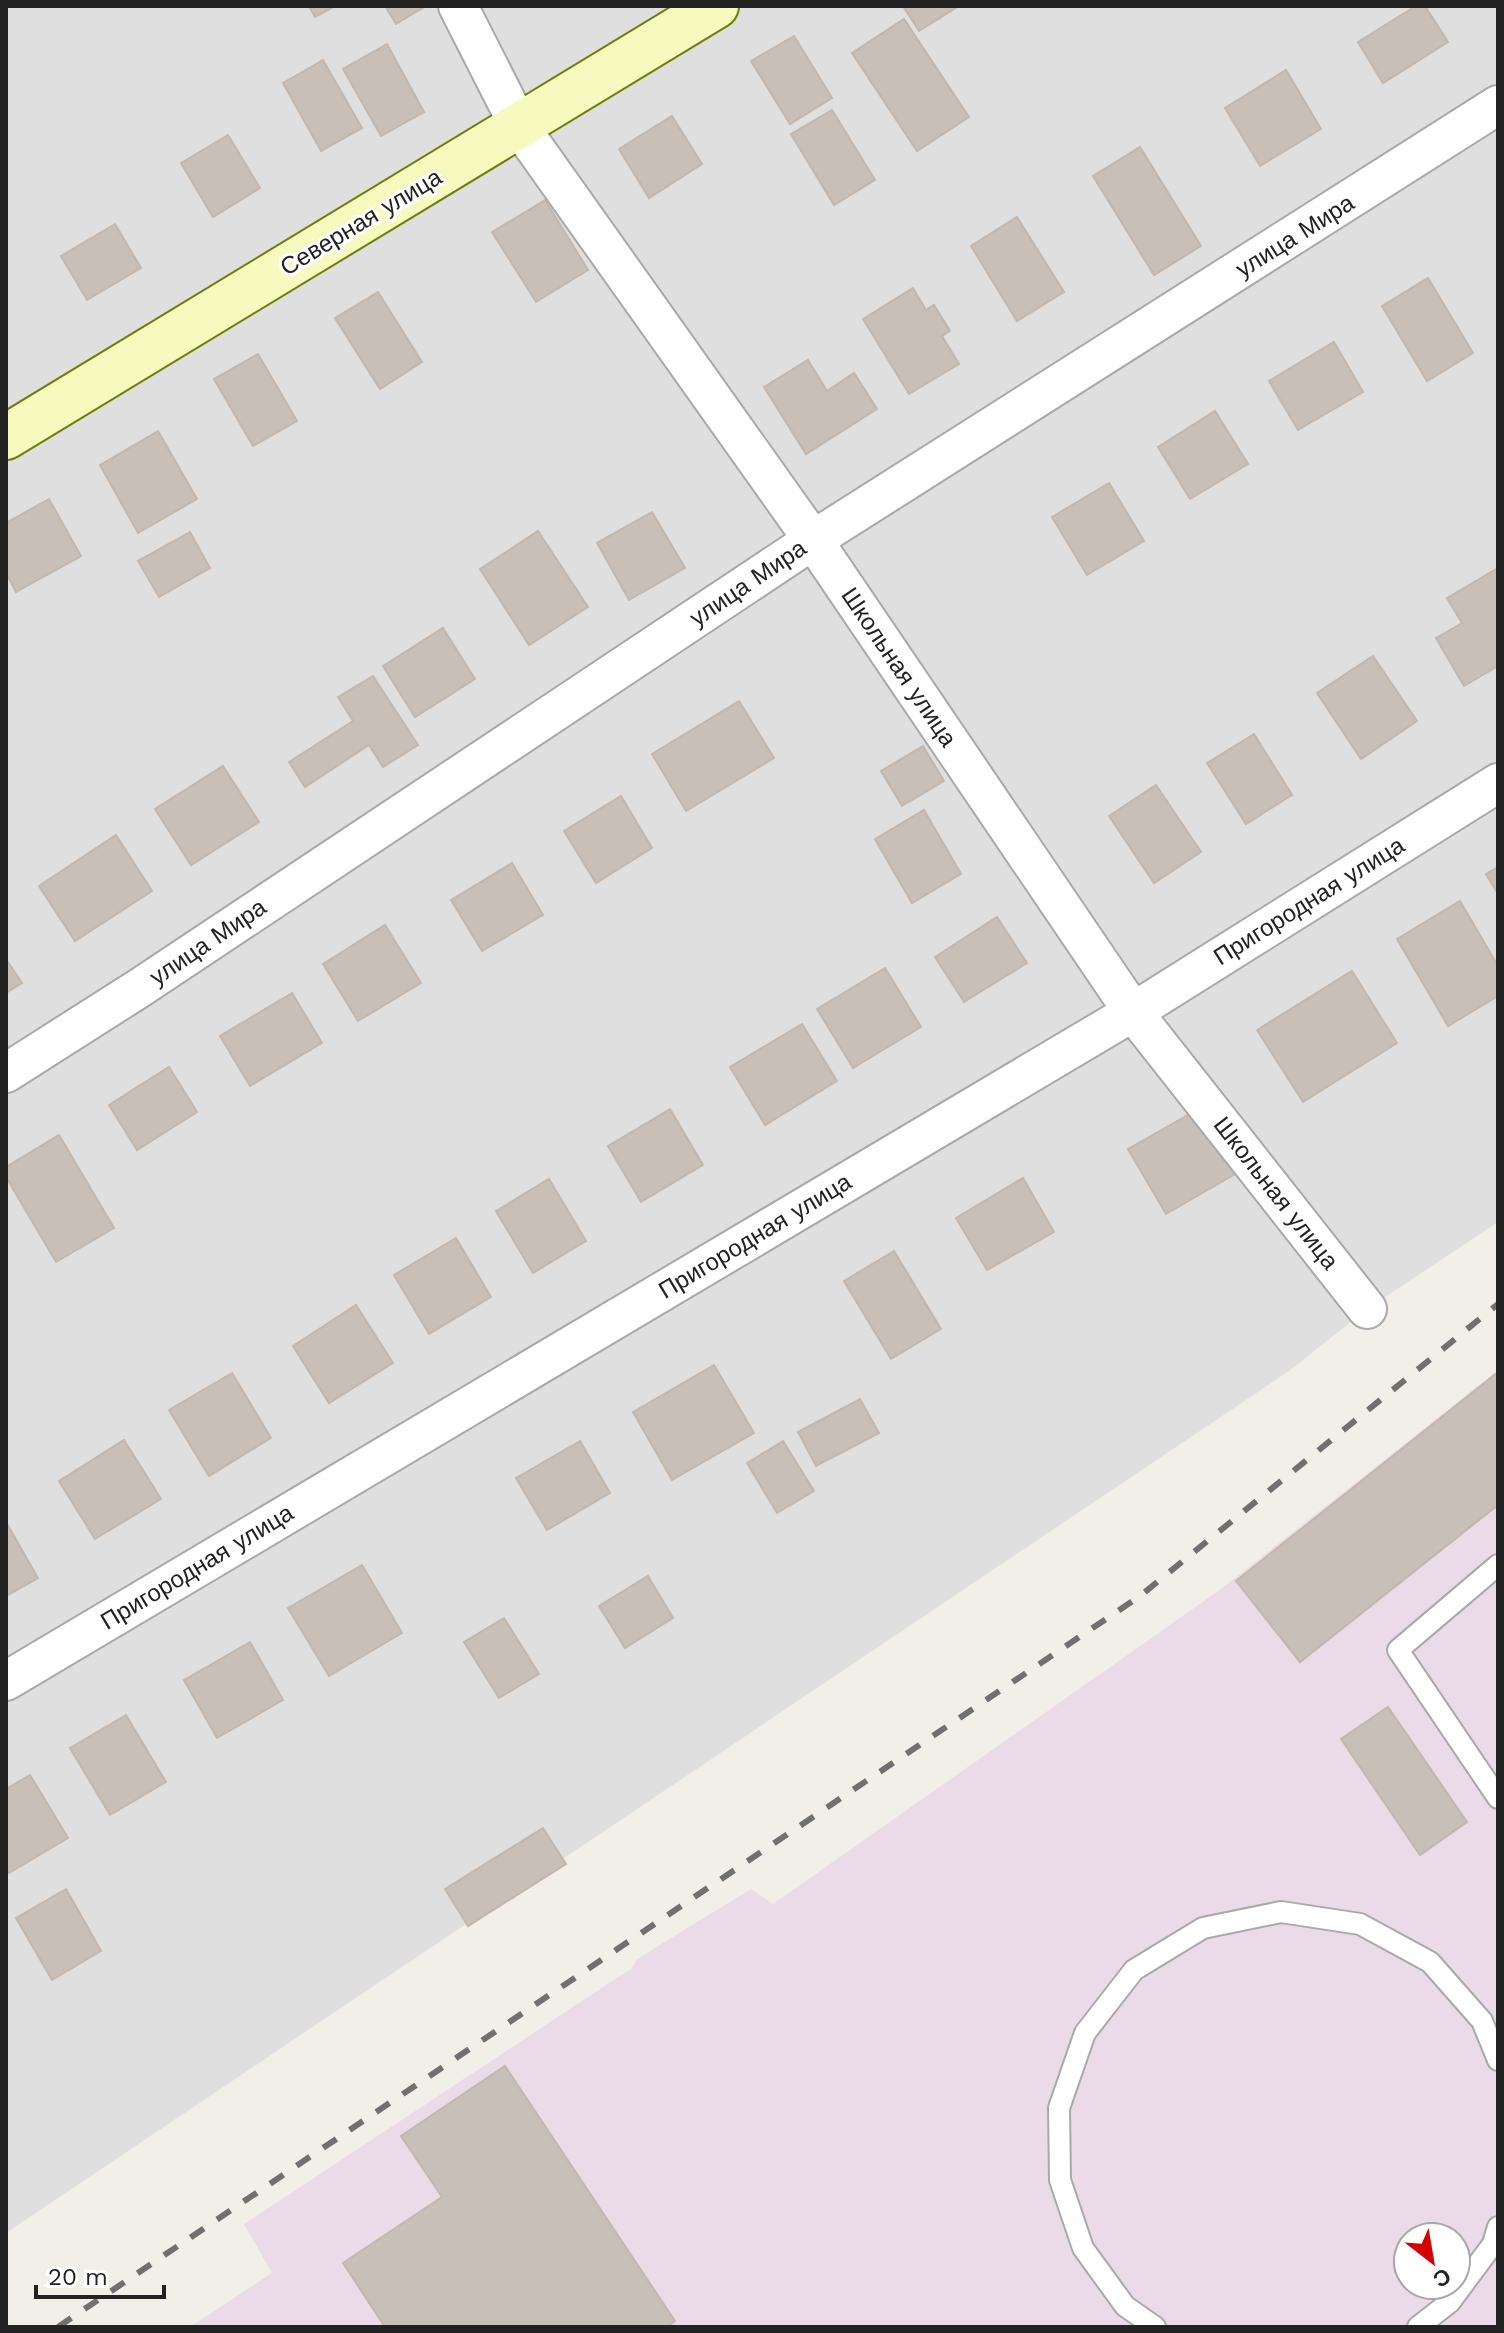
<svg xmlns="http://www.w3.org/2000/svg" width="1504" height="2333" font-family="'Work Sans',sans-serif">
  <rect width="100%" height="100%" fill="#f2efe9"/>
  <polygon fill="#e0dfdf" points="6,6 1498,6 1498,1222 1367,1309 1289,1371 6,2233"/>
  <path fill="#ebdbe8" fill-rule="evenodd" d="M 1498,1370 L 1498,2327 L 190,2327 L 272,2273 L 244,2224 L 632,1968 L 637,1959 L 751,1889 L 773,1904 L 1221,1589 ZM 1408,2237 L 1456,2237 L 1456,2285 L 1408,2285 Z"/>
  <g fill="#c7bfb8" stroke="#c4b6ab" stroke-width="2">
    <polygon points="309,6 335,6 315,17"/>
    <polygon points="385,6 426,6 396,24"/>
    <polygon points="903,6 959,6 919,31"/>
    <polygon points="1416,6 1425,6 1448,42 1383,83 1358,42"/>
    <polygon points="904,19 969,117 917,151 852,53"/>
    <polygon points="794,36 832,98 790,124 751,61"/>
    <polygon points="387,44 424,112 381,136 343,69"/>
    <polygon points="323,60 362,128 321,151 283,83"/>
    <polygon points="1286,70 1321,129 1260,166 1225,108"/>
    <polygon points="832,110 875,180 834,205 791,134"/>
    <polygon points="672,116 702,164 649,198 619,149"/>
    <polygon points="228,135 260,188 213,217 181,163"/>
    <polygon points="1140,147 1201,246 1154,275 1093,176"/>
    <polygon points="545,200 588,270 536,302 492,232"/>
    <polygon points="1017,217 1064,292 1017,321 971,246"/>
    <polygon points="115,224 141,268 87,300 61,256"/>
    <polygon points="1428,278 1473,353 1427,381 1382,306"/>
    <polygon points="913,288 926,310 934,305 950,331 942,336 959,364 909,394 863,319"/>
    <polygon points="378,292 422,362 380,389 335,318"/>
    <polygon points="1334,342 1363,392 1298,430 1269,381"/>
    <polygon points="258,354 297,421 253,446 214,379"/>
    <polygon points="808,360 827,391 854,373 877,409 806,454 764,387"/>
    <polygon points="1215,411 1248,464 1190,499 1158,447"/>
    <polygon points="158,431 197,499 138,533 100,465"/>
    <polygon points="1109,483 1144,541 1087,575 1052,517"/>
    <polygon points="49,499 81,556 16,592 6,573 6,523"/>
    <polygon points="652,512 685,568 629,600 597,543"/>
    <polygon points="538,531 588,607 529,645 480,569"/>
    <polygon points="190,532 210,568 159,597 138,561"/>
    <polygon points="1498,568 1498,666 1464,686 1436,638 1462,623 1447,598"/>
    <polygon points="443,628 475,679 415,717 383,666"/>
    <polygon points="1373,656 1417,721 1361,759 1317,693"/>
    <polygon points="373,676 418,745 383,767 369,745 305,787 289,762 353,721 338,697"/>
    <polygon points="739,701 774,758 686,811 652,754"/>
    <polygon points="1254,734 1292,795 1246,824 1207,763"/>
    <polygon points="923,746 944,781 902,806 881,771"/>
    <polygon points="223,766 259,822 191,865 155,809"/>
    <polygon points="1156,785 1201,852 1154,883 1109,816"/>
    <polygon points="621,796 652,848 596,883 564,831"/>
    <polygon points="924,810 961,874 912,903 875,839"/>
    <polygon points="116,835 152,891 75,941 39,886"/>
    <polygon points="512,863 543,915 482,951 451,900"/>
    <polygon points="1498,867 1498,894 1486,874"/>
    <polygon points="1460,901 1498,966 1498,996 1448,1026 1397,939"/>
    <polygon points="997,917 1027,963 964,1002 935,957"/>
    <polygon points="385,925 421,983 358,1021 323,964"/>
    <polygon points="6,959 22,983 6,993"/>
    <polygon points="885,968 921,1027 853,1068 817,1009"/>
    <polygon points="1352,971 1397,1043 1303,1102 1257,1030"/>
    <polygon points="292,993 322,1043 250,1086 220,1036"/>
    <polygon points="802,1024 837,1081 765,1125 730,1067"/>
    <polygon points="169,1067 197,1112 137,1150 109,1105"/>
    <polygon points="1200,1108 1237,1173 1166,1214 1128,1149"/>
    <polygon points="670,1109 703,1165 641,1202 608,1146"/>
    <polygon points="59,1135 114,1228 56,1262 6,1177 6,1167"/>
    <polygon points="1023,1178 1054,1232 987,1270 956,1218"/>
    <polygon points="549,1179 586,1241 533,1273 496,1211"/>
    <polygon points="456,1238 491,1297 429,1334 394,1275"/>
    <polygon points="894,1251 941,1329 891,1359 844,1281"/>
    <polygon points="356,1305 393,1363 329,1403 293,1346"/>
    <polygon points="714,1365 754,1433 672,1480 633,1412"/>
    <polygon points="1498,1372 1498,1505 1300,1662 1236,1581"/>
    <polygon points="232,1373 271,1438 209,1476 169,1410"/>
    <polygon points="860,1399 879,1433 816,1466 798,1432"/>
    <polygon points="124,1440 161,1499 95,1539 59,1481"/>
    <polygon points="580,1441 610,1493 547,1530 516,1478"/>
    <polygon points="783,1441 814,1491 777,1513 747,1463"/>
    <polygon points="6,1522 38,1578 6,1596"/>
    <polygon points="362,1565 402,1633 329,1676 288,1608"/>
    <polygon points="648,1576 673,1618 625,1648 599,1606"/>
    <polygon points="504,1618 539,1674 499,1698 464,1642"/>
    <polygon points="250,1642 283,1700 217,1738 184,1680"/>
    <polygon points="1388,1707 1467,1822 1420,1855 1341,1739"/>
    <polygon points="126,1715 166,1782 110,1815 70,1748"/>
    <polygon points="30,1775 68,1838 9,1873 6,1868 6,1789"/>
    <polygon points="543,1828 566,1864 468,1926 445,1889"/>
    <polygon points="66,1889 101,1951 52,1980 16,1918"/>
    <polygon points="505,2066 675,2321 667,2327 385,2327 343,2263 442,2197 401,2136"/>
  </g>
  <g fill="none" stroke-linecap="round" stroke-linejoin="round">
    <defs>
      <g id="lane">
        <polyline points="1498,1565 1398,1650 1498,1798"/>
        <polyline points="1155,2327 1125,2306 1083,2248 1060,2180 1059,2108 1085,2033 1134,1970 1203,1928 1281,1912 1360,1924 1430,1962 1482,2021 1498,2060"/>
        <polyline points="1418,2327 1450,2302 1493,2244 1498,2227"/>
      </g>
      <g id="street">
        <polyline points="458,6 519,126 813,540 1133,1012 1367,1309"/>
        <polyline points="6,1073 141,987 813,540 1498,105"/>
        <polyline points="6,1681 1133,1012 1498,783"/>
      </g>
      <polyline id="secondary" points="6,437 716,6"/>
    </defs>
    <use href="#lane" stroke="#a9a9a9" stroke-width="24"/>
    <use href="#street" stroke="#a9a9a9" stroke-width="42"/>
    <use href="#secondary" stroke="#707d05" stroke-width="48"/>
    <use href="#lane" stroke="#fff" stroke-width="20"/>
    <use href="#street" stroke="#fff" stroke-width="38"/>
    <use href="#secondary" stroke="#f7fabf" stroke-width="44"/>
    <polyline stroke="#707070" stroke-width="6" stroke-dasharray="16 16" stroke-linecap="butt" points="58,2327 1140,1596 1498,1304"/>
  </g>
  <g text-anchor="middle" stroke-width="6" stroke-linejoin="round" paint-order="stroke">
    <g font-size="24" fill="#222" stroke="#fff">
      <text transform="translate(361 222) rotate(-31)" y="8">Северная улица</text>
      <text transform="translate(1295 236) rotate(-32)" y="8">улица Мира</text>
      <text transform="translate(748 583) rotate(-34)" y="8">улица Мира</text>
      <text transform="translate(899 667) rotate(56)" y="8">Школьная улица</text>
      <text transform="translate(1309 901) rotate(-32)" y="8">Пригородная улица</text>
      <text transform="translate(208 942) rotate(-34)" y="8">улица Мира</text>
      <text transform="translate(1276 1193) rotate(52)" y="8">Школьная улица</text>
      <text transform="translate(755 1236) rotate(-31)" y="8">Пригородная улица</text>
      <text transform="translate(197 1567) rotate(-31)" y="8">Пригородная улица</text>
    </g>
  </g>
  <rect width="1504" height="2333" fill="none" stroke="#222222" stroke-width="16"/>
  <g transform="translate(1432 2261) rotate(149)"><circle r="38" fill="#ffffff" stroke="#a7a7a7" stroke-width="2"/>
  <path d="M0-6L14 30L0 20L-14 30Z" fill="#d40000"/>
  <text y="-12" font-size="22" font-weight="bold" text-anchor="middle" fill="#222222">С</text>
  </g>
  <path d="M36 2285v12h128v-12" fill="none" stroke="#222222" stroke-width="4"/>
  <text x="48" y="2285" font-size="24" fill="#222222" stroke="#ffffff" stroke-width="6" paint-order="stroke">20 m</text>
</svg>
